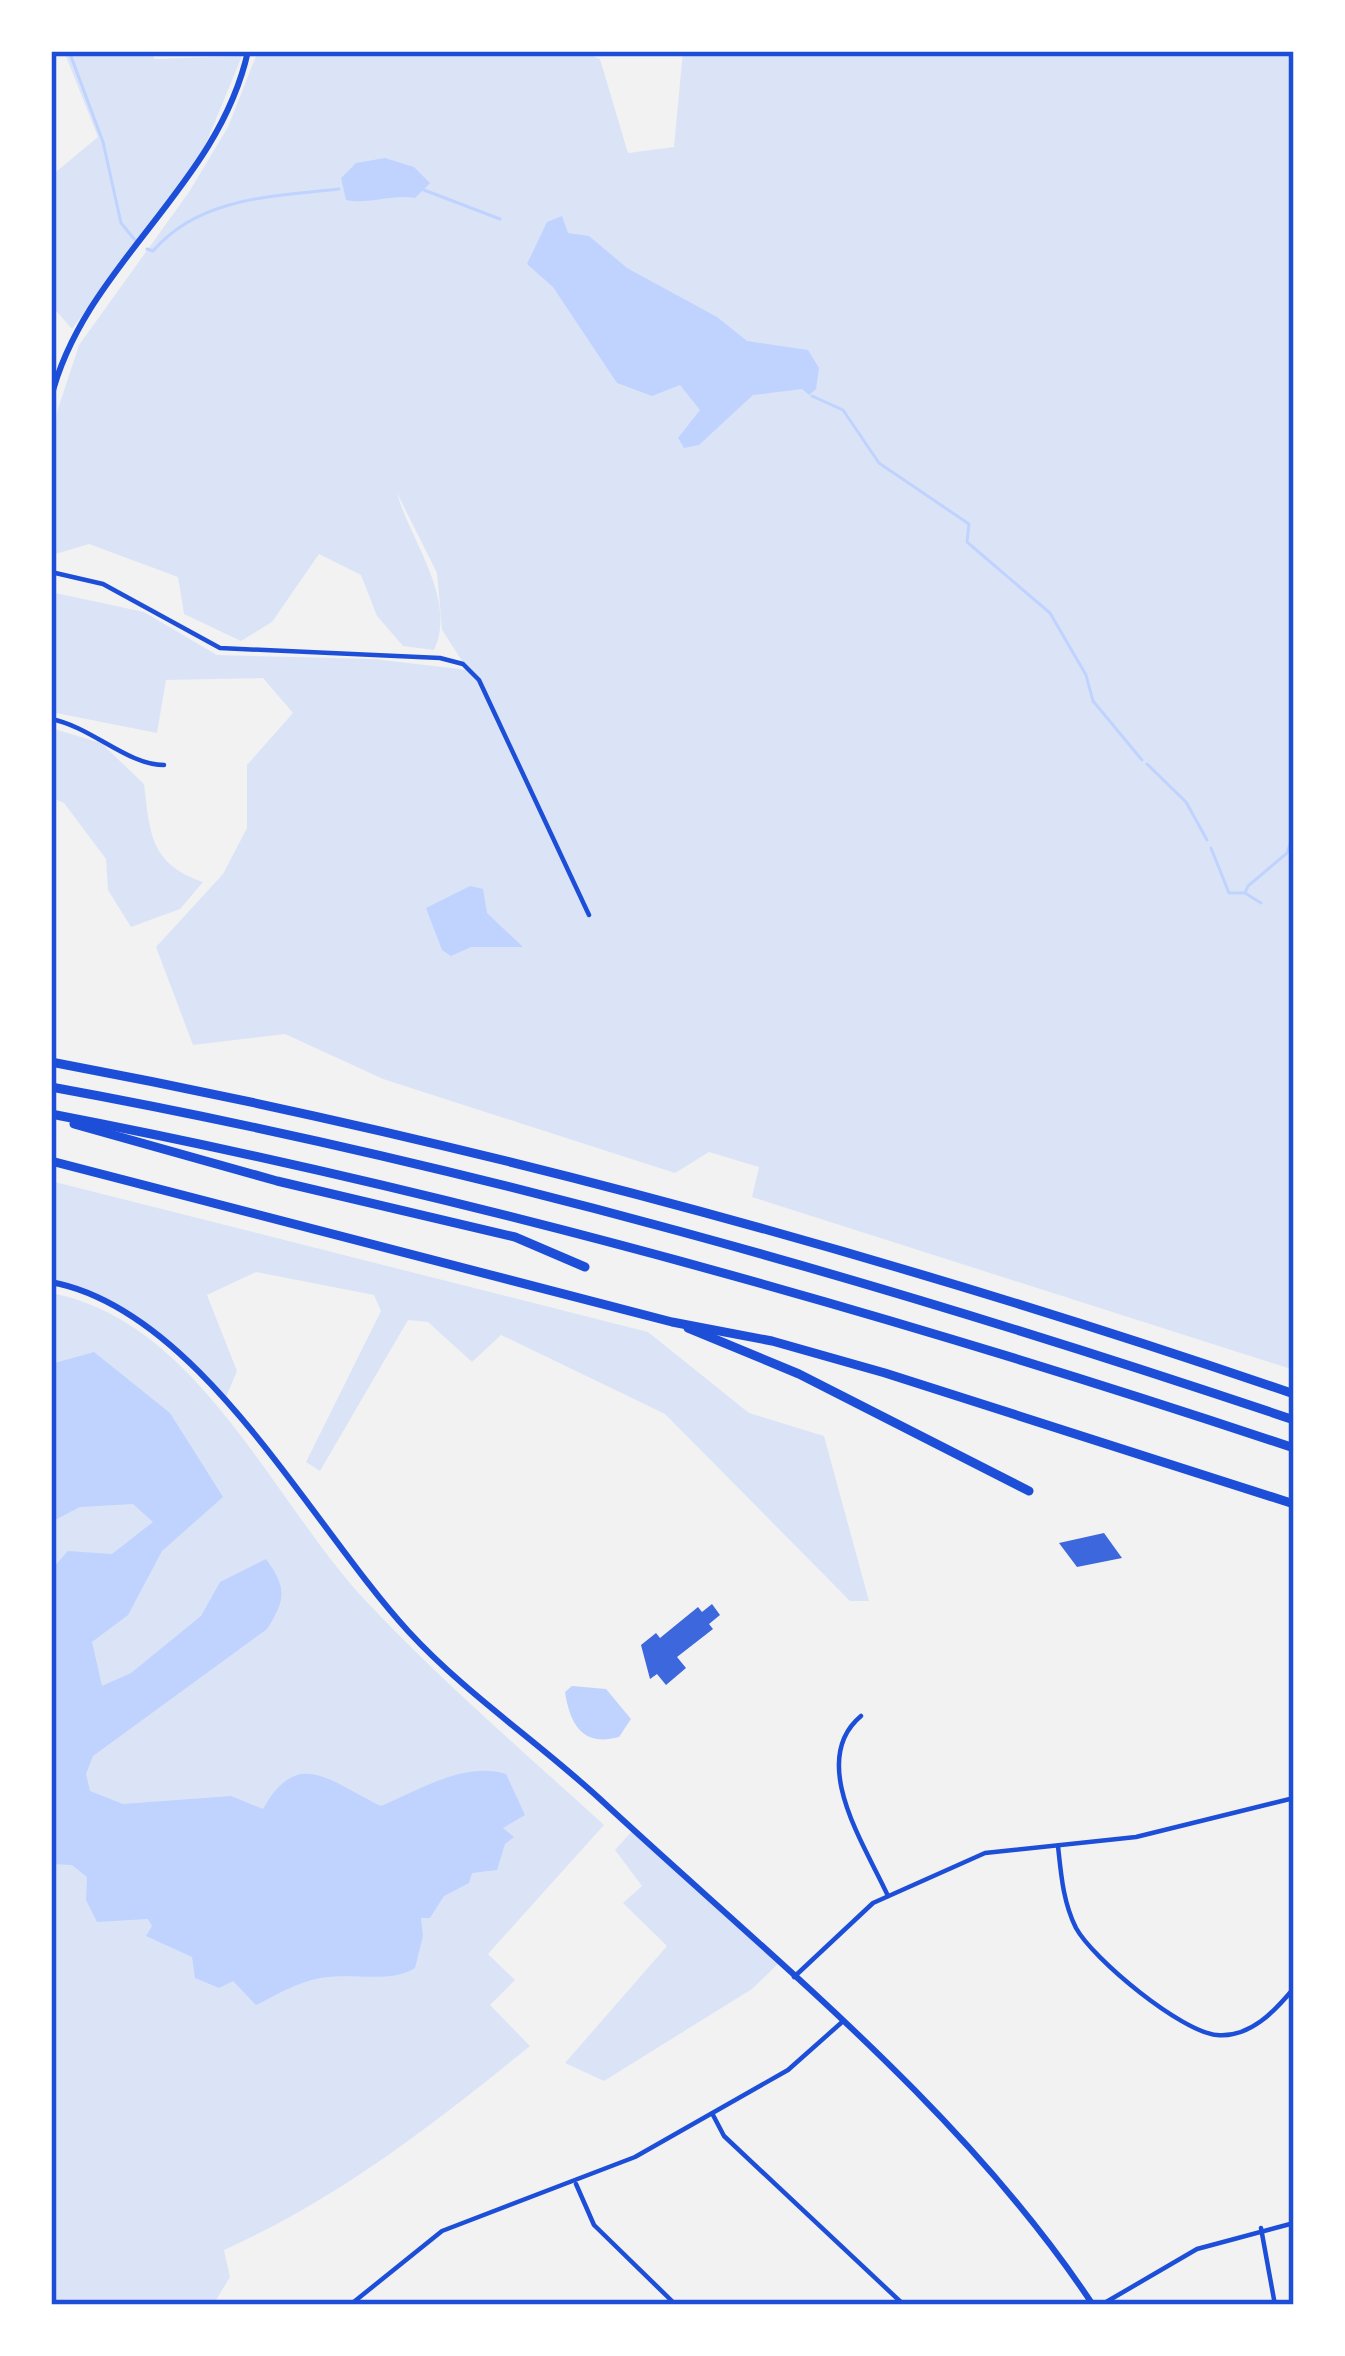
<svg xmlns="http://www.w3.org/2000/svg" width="1345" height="2356" font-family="Literata,serif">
  <rect width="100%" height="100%" fill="#f2f2f2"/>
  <g fill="#dbe4f7">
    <polygon points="64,51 150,51 155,59 242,56 202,153 72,329 51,305 51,176 98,137"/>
    <path d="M 258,51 L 581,51 L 600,59 L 628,153 L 674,147 L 683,51 L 1294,51 L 1294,1370 L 752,1197 L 759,1167 L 709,1152 L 675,1173 L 383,1079 L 285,1034 L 193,1045 L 156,947 L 223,874 L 247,828 L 247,765 L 293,713 L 263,678 L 166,680 L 157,733 L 51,712 L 51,592 L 144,612 L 217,655 L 374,659 L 468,670 L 442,630 L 437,573 L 397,493 C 409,538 458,600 434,650 L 403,646 L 377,616 L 361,575 L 319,554 L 272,622 L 241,641 L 184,614 L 178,577 L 89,544 L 52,555 L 51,467 L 57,412 L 79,345 L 189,192 L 228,127 Z"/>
    <path d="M 51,728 L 101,743 L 144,784 C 150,833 150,864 203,882 L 180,909 L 131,927 L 108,890 L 106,859 L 64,803 L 51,797 Z"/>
    <path d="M 51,1181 L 648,1332 L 749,1413 L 824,1436 L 869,1601 L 850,1601 L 665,1414 L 501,1335 L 472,1362 L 428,1322 L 408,1320 L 320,1471 L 306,1462 L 381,1311 L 374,1295 L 256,1272 L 207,1295 L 237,1371 L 224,1402 C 169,1338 133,1306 51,1282 Z"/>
    <path d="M 51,1293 C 198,1321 270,1497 364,1599 C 439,1679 523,1751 604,1825 L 488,1954 L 515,1980 L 490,2005 L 530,2046 C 434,2124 338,2199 224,2250 L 230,2277 L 213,2305 L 51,2305 Z"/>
    <polygon points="632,1831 778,1964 752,1989 604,2081 565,2063 667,1946 623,1903 642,1886 615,1850"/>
  </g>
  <g fill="#bfd3fe">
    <path d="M 385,158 L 414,167 L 430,183 L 415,198 C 390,194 370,205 346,200 L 341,178 L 356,163 Z"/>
    <polygon points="562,216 568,233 589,236 627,268 717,317 747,341 808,350 819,368 816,389 809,395 802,389 753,395 699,445 684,448 678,438 700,410 680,385 652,396 617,383 553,287 527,264 547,222"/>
    <polygon points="470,886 483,889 487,913 523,947 471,947 451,956 442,950 426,908"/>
    <path d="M 94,1352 L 170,1413 L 223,1497 L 162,1551 L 128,1615 L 92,1642 L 102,1686 L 131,1673 L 201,1616 L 220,1582 L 266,1559 C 287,1588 286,1599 267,1629 L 93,1756 L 86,1774 L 90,1791 L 123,1804 L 231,1796 L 263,1809 C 298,1746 330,1782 381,1806 C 419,1790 465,1761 506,1774 L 525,1815 L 503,1828 L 514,1837 L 505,1844 L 497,1870 L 472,1873 L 469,1883 L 444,1896 L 430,1918 L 421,1918 L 423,1936 L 415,1968 C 389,1984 353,1972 320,1978 C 298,1982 276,1995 256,2005 L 233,1981 L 219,1988 L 195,1978 L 192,1957 L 146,1936 L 152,1926 L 148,1919 L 97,1922 L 86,1900 L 87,1877 L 72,1865 L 51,1864 L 51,1570 L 68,1551 L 112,1554 L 153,1522 L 133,1504 L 80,1507 L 51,1522 L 51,1364 Z"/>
    <path d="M 572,1686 L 606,1689 L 631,1719 L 619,1737 C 583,1747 570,1725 565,1692 Z"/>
  </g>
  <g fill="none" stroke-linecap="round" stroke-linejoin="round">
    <g stroke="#bfd3fe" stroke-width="3">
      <polyline points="69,51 103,142 121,223 135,240"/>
      <polyline points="424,190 500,219"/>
      <path d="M 147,249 L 153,251 C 199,197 274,196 339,189"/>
      <polyline points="812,396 843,410 879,463 969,524 967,542 1050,613 1086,675 1093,701 1142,760"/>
      <polyline points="1147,764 1186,802 1207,840"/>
      <polyline points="1211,848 1229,893 1243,893"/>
      <polyline points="1261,903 1245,893 1248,886 1287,853 1294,832"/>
    </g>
  </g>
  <g fill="#3d67dc">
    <polygon points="1104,1533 1122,1558 1077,1567 1059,1543"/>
    <polygon points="712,1604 720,1615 709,1624 713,1629 677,1657 686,1668 666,1685 657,1674 650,1679 641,1645 656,1633 660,1638 698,1607 702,1612"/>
  </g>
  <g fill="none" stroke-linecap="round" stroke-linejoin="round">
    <g stroke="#1d4ed8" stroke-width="4.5">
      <polyline points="51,572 103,584 220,648 440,658 463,664 479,680 589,915"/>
      <path d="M 51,719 C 92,727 127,765 164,765"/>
      <path d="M 861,1716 C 807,1761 866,1847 888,1896"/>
      <path d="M 1058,1846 C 1061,1874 1063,1902 1076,1928 C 1093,1959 1181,2032 1217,2035 C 1250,2038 1275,2011 1294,1988"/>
      <polyline points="794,1977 873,1903 985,1853 1136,1837 1294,1798"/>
      <polyline points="713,2115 724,2136 904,2305"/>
      <polyline points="576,2184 594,2225 676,2305"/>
      <polyline points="1261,2228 1275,2305"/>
      <polyline points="350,2305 442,2231 635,2157 788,2070 841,2023"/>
      <polyline points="1101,2305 1197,2249 1294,2223"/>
    </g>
    <g stroke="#1d4ed8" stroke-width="6">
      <path d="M 51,398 C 84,265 218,188 248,51"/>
      <path d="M 51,1282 C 200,1310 310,1524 408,1631 C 466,1694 537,1741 600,1799 C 770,1957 964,2110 1093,2305"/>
    </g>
    <g stroke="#1d4ed8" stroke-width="9">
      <path d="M 51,1062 C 473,1141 888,1255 1294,1394"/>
      <path d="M 51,1087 C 473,1164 888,1283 1294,1420"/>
      <path d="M 51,1114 C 473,1195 887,1312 1294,1448"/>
      <polyline points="74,1124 277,1181 515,1237 585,1267"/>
      <polyline points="51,1161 672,1322 772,1341 885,1373 1294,1504"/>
      <polyline points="688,1328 799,1374 1029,1491"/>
    </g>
  </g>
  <rect width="1345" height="2356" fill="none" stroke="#ffffff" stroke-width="108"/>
  <rect x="54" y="54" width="1237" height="2248" fill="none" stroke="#1d4ed8" stroke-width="4.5"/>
</svg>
